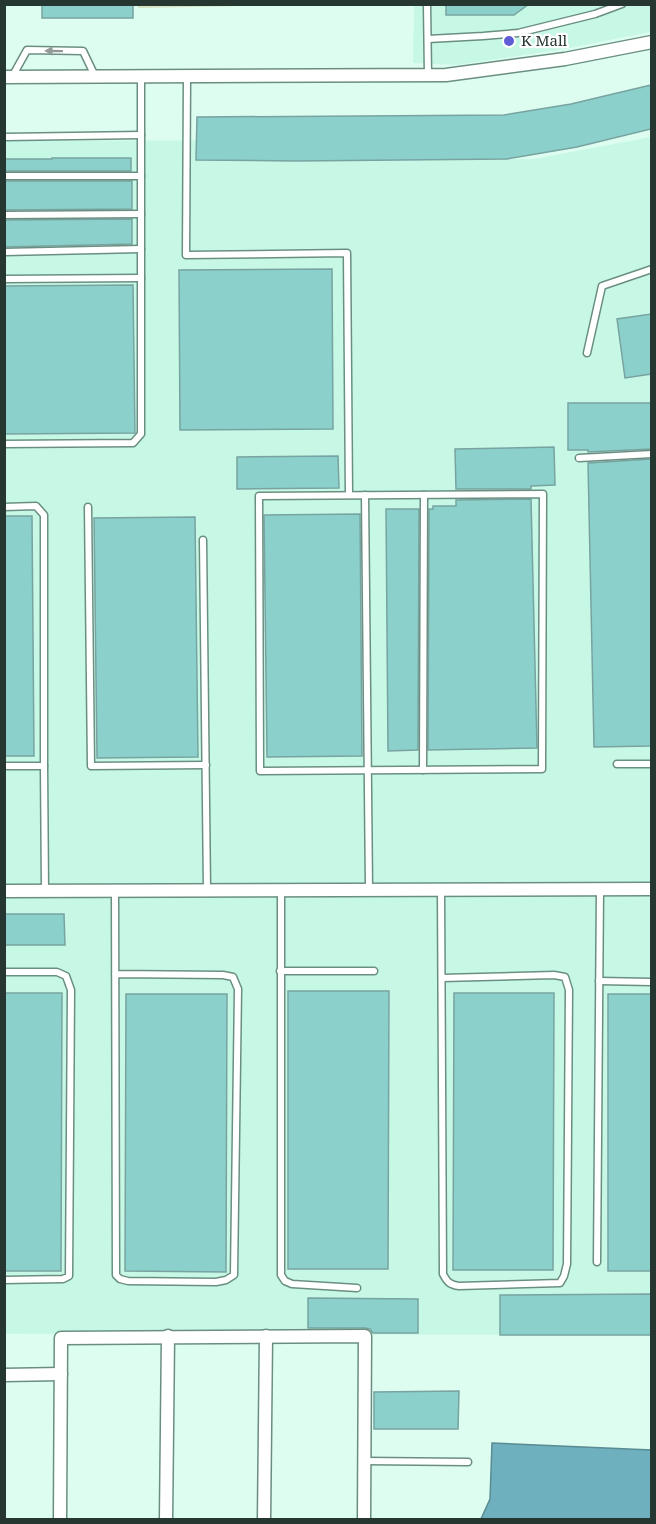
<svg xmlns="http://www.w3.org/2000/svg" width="656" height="1524" font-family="'Noto Serif',serif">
  <rect width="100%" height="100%" fill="#ddfdf0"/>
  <g fill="#c7f8e5">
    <polygon points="414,5 651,5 651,32 559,50 457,65 413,63"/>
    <polygon points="651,137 651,1335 5,1334 5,141 366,140 366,161 534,159"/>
  </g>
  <polygon fill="#d5e1c1" points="351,4 138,8 138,4"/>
  <polygon fill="#6fb0be" stroke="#598b93" stroke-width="1.5" points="492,1443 651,1450 651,1519 481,1519 490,1499"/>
  <g fill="#8bd0cb" stroke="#78a3a0" stroke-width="1.5">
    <rect x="42" y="4" width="91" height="14"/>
    <polygon points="446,4 529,4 514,15 446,15"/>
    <polygon points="651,85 651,129 577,147 507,159 296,161 196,160 197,117 504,115 571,104"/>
    <polygon points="52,158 131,158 131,171 4,171 4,159 52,159"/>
    <polygon points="4,181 132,181 132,209 4,210"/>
    <polygon points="132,219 132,244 4,247 4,220"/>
    <polygon points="332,269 333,429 180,430 179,270"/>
    <polygon points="133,285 135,433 4,434 4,286"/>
    <polygon points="651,314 651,374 625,378 617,319"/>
    <polygon points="568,403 651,403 651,449 588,452 588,450 568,450"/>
    <polygon points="554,447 555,485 531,486 531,489 456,489 455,449"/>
    <polygon points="338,456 339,488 237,489 237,457"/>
    <polygon points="651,459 651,746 594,747 588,463"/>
    <polygon points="531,499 537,748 428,750 429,509 433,509 433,506 456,506 456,500"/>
    <polygon points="386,509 419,509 418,750 388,751"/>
    <polygon points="360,514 362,756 267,757 264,515"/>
    <polygon points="4,516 32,516 34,756 4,756"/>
    <polygon points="195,517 198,757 97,758 94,518"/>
    <polygon points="4,914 64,914 65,945 4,945"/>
    <polygon points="288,991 389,991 388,1269 288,1269"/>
    <polygon points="4,993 62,993 61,1271 4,1271"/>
    <polygon points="454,993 554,993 553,1270 453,1270"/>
    <polygon points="126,994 227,994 226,1272 125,1271"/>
    <rect x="608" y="994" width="43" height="277"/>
    <polygon points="651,1294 651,1335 500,1335 500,1295"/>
    <polygon points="308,1298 418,1299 418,1333 373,1333 370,1329 365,1328 308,1328"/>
    <polygon points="459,1391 458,1429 374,1429 374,1392"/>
  </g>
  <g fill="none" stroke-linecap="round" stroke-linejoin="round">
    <defs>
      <g id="lane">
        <polyline points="427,4 428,75"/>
        <polyline points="428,39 483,36 518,33 595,14 622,4"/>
        <polyline points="12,77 27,50 83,51 95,76"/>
        <polyline points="187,77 186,255 347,253 349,495"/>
        <polyline points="4,137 141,135"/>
        <polyline points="4,176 141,176"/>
        <polyline points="4,215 141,214"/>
        <polyline points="4,252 141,249"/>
        <polyline points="4,279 141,278"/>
        <polyline points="587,353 602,286 652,269"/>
        <polyline points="4,444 133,443 141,434 141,77"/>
        <polyline points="579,458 652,454"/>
        <polygon points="543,494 542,769 260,771 259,496"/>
        <polyline points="365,495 369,889"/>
        <polyline points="4,507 36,506 44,515 44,766 45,891"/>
        <polyline points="88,507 91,766 206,765"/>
        <polyline points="203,540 207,890"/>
        <polyline points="617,764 652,764"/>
        <polyline points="4,766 44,766"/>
        <polyline points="423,770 424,495"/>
        <path d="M 441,890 L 443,1274 C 447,1282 450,1285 459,1286 L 560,1283 L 564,1276 L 567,1264 L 569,990 L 565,977 L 554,975 L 442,978"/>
        <polyline points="115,891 116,1275 120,1279 128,1281 216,1282 226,1280 234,1275 238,989 233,977 223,975 115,974"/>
        <polyline points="281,891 281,1275 285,1281 292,1284 357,1288"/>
        <polyline points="280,971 374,971"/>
        <polyline points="4,972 57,972 66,976 71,990 69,1276 63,1279 4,1280"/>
        <polyline points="599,981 652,982"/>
        <polyline points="597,1262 600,889"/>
        <polyline points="365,1461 468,1462"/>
      </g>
      <g id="street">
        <polyline points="4,77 446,75 565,59 652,42"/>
        <polyline points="4,891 652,889"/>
        <polyline points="4,1375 61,1374"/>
        <polyline points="60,1520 61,1338 365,1336 364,1520"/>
        <polyline points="166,1520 168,1336"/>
        <polyline points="264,1520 266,1336"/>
      </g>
    </defs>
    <use href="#lane" stroke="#6a8f81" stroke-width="9"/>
    <use href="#street" stroke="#6a8f81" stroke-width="15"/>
    <use href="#lane" stroke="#fff" stroke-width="6"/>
    <use href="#street" stroke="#fff" stroke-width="12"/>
  </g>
  <defs><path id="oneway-solid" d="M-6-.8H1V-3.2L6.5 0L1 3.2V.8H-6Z" transform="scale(1.5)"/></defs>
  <use fill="#929a98" href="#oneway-solid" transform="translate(54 51) rotate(-179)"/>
  <circle fill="#5f5dd5" stroke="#fff" stroke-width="2" cx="509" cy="41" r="6"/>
  <g text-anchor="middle" stroke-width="4.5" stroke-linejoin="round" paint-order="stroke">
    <g font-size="15" fill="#263630" stroke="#fff" text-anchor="start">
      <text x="521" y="46">K Mall</text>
    </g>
  </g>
  <rect width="656" height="1524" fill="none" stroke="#263630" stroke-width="12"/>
</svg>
